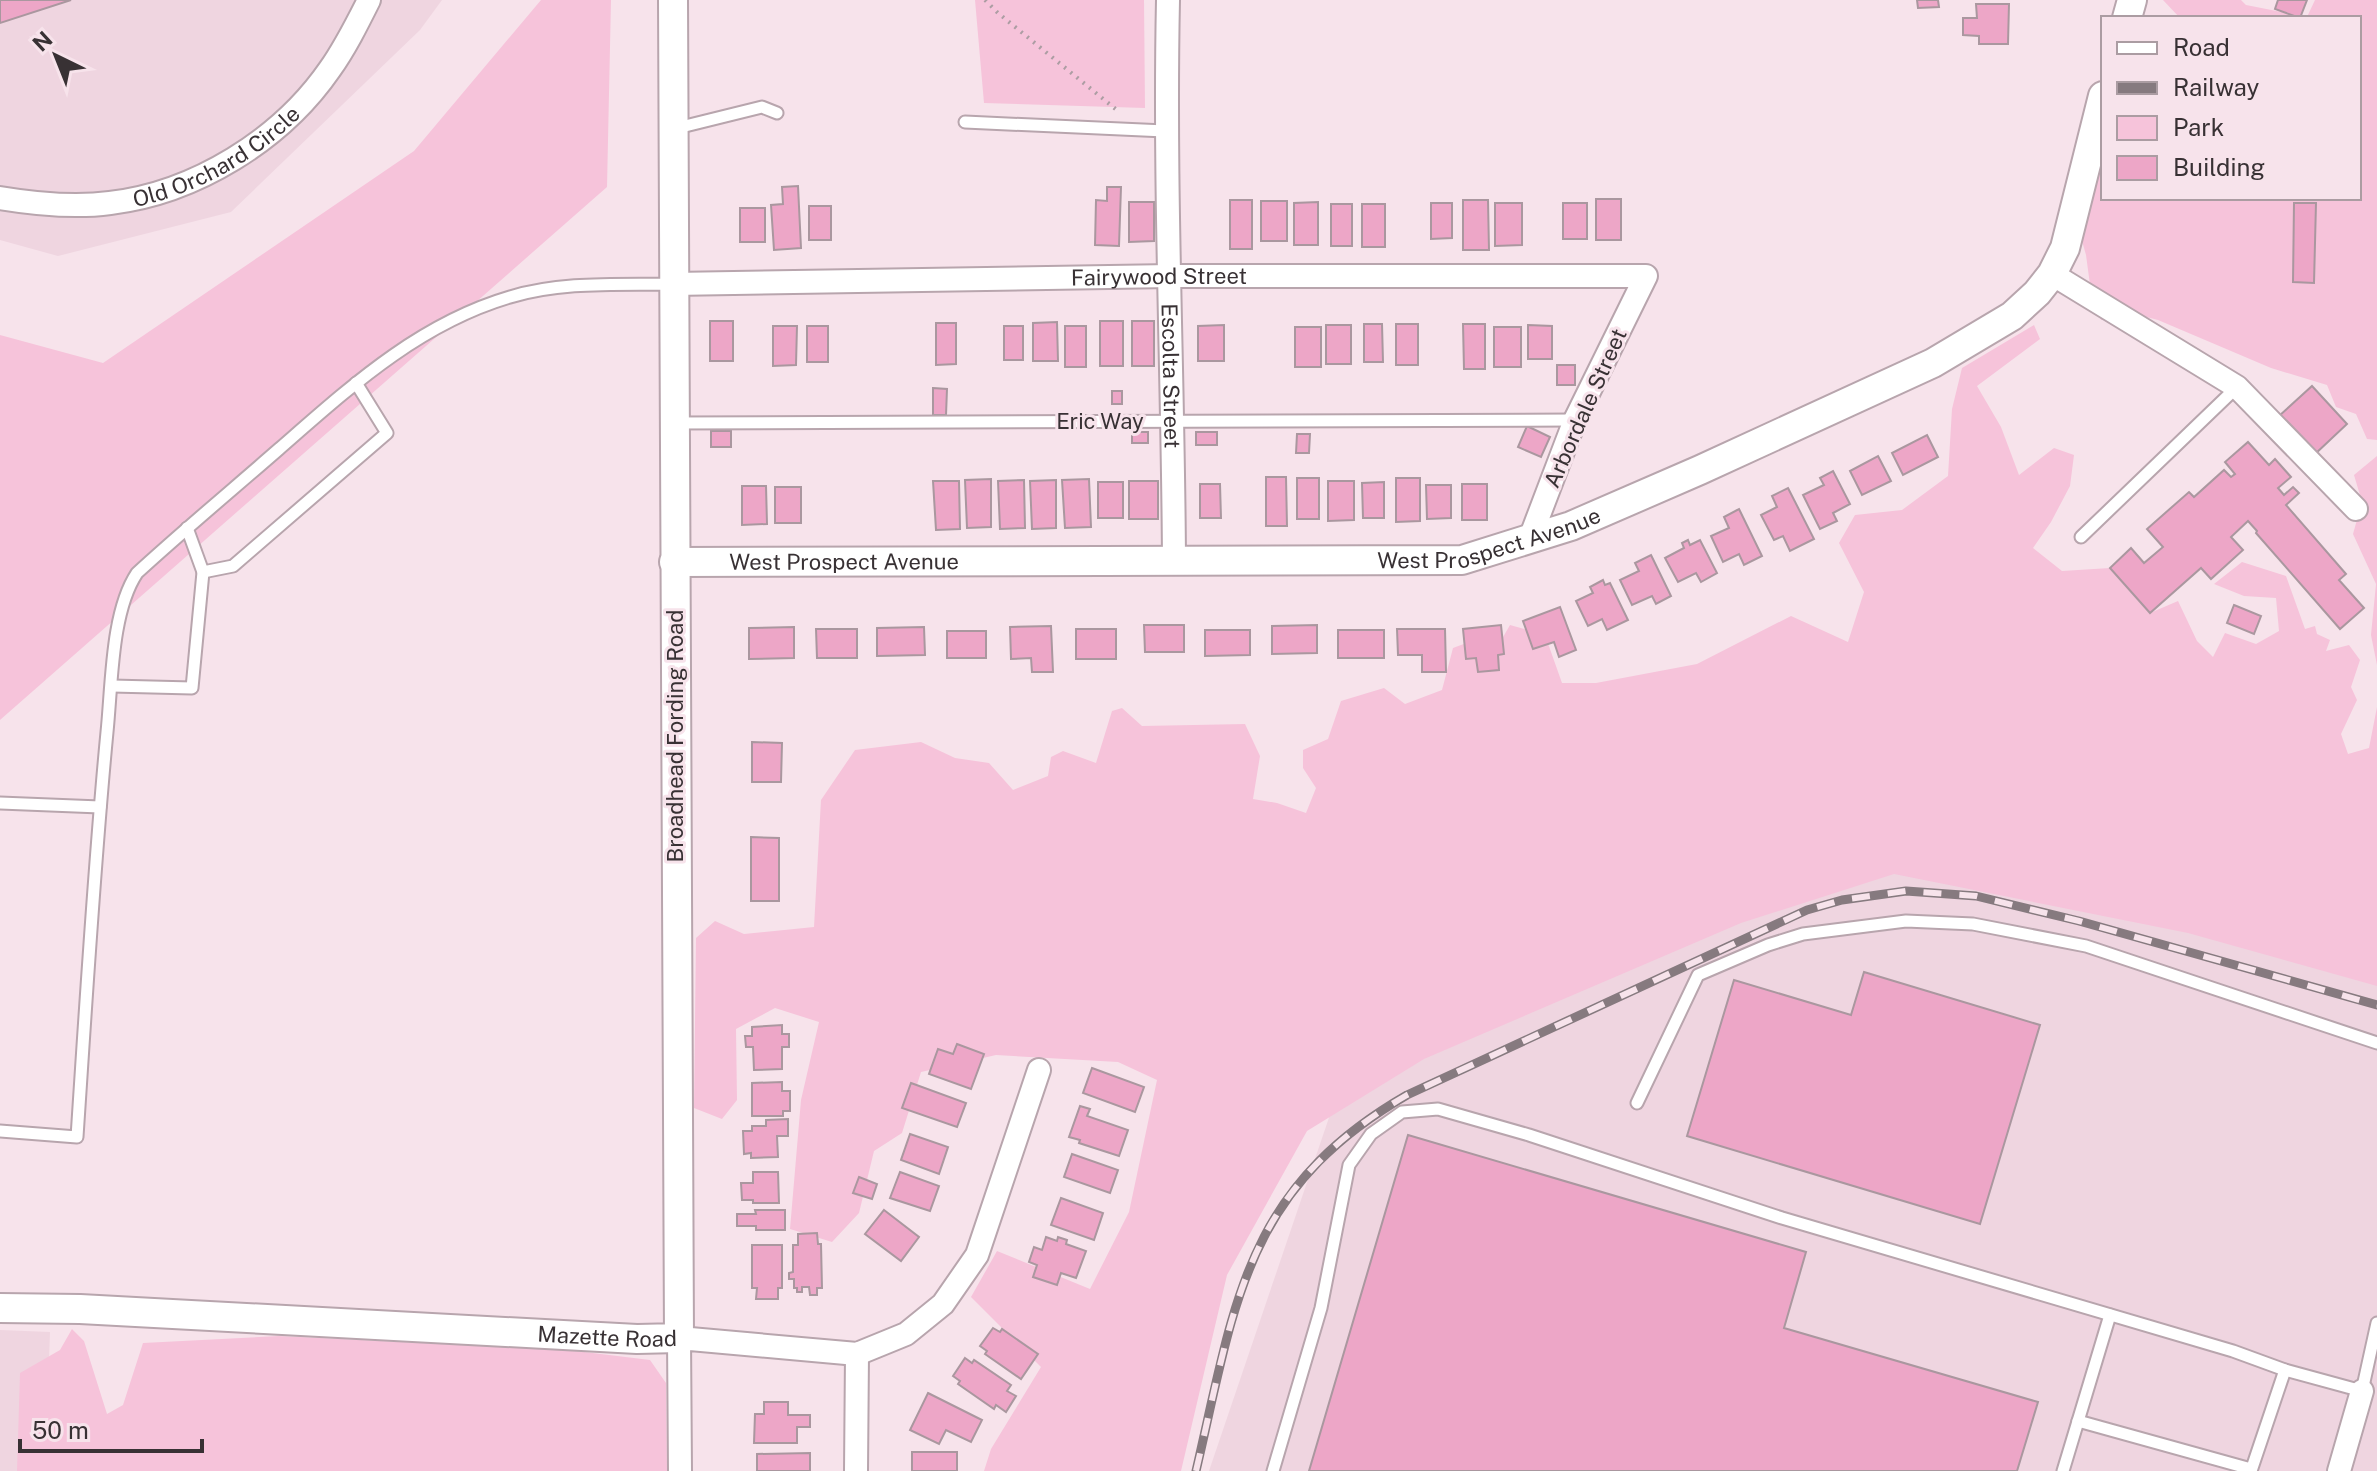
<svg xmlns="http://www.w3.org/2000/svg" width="2377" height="1471" font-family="'Public Sans',sans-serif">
  <rect width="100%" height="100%" fill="#f7e3eb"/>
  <g fill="#efd5e0">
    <polygon points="0,0 442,0 420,30 231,212 58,256 0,240"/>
    <polygon points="1849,827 2377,953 2377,1471 1209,1471 1336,1097"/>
    <polygon points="0,1330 50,1332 45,1471 0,1471"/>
  </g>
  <g fill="#f6c3da">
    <polygon points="541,0 611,0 607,187 0,720 0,335 103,363 414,151"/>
    <polygon points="975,0 1144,0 1145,108 984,103"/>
    <polygon points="2163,0 2241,0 2246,5 2307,17 2315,0 2377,0 2377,440 2367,439 2356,414 2336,407 2327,385 2271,368 2158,320 2131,313 2101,320 2091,292 2086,255 2075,216 2103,130 2103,198 2359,198 2359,18 2180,18"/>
    <polygon points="2034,325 2040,339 1977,386 2001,427 2019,475 2054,448 2074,455 2070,486 2051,522 2033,548 2062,571 2110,568 2150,613 2178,601 2197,641 2213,657 2225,633 2256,644 2279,631 2276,598 2244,596 2214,584 2242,562 2286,576 2305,629 2315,626 2317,634 2330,640 2326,651 2349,645 2360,660 2351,687 2357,700 2341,734 2348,754 2369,748 2377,707 2377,986 2188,933 1894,874 1741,923 1424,1059 1307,1131 1227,1275 1181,1471 984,1471 991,1449 1041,1367 971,1297 997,1251 1090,1289 1129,1212 1157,1080 1118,1062 996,1055 921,1072 902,1133 874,1151 859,1213 832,1242 790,1229 801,1100 819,1022 775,1008 736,1029 737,1100 722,1119 694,1108 696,938 715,921 744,934 814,927 821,800 855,750 921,742 955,758 989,763 1013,790 1048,776 1051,757 1063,751 1096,763 1112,711 1122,708 1142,726 1245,724 1260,756 1253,799 1277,803 1306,813 1316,788 1303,768 1303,750 1328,739 1341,701 1384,688 1405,704 1442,690 1453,648 1469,642 1491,658 1510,625 1545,635 1562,683 1596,683 1697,664 1791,616 1848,642 1864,592 1839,543 1855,515 1902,510 1948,476 1952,409 1962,368"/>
    <polygon points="2377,456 2377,665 2371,635 2376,584 2353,534 2362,502 2354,475"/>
    <polygon points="72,1329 84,1341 107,1414 123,1405 143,1343 279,1336 568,1350 650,1360 666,1383 667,1471 17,1471 20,1373 60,1350"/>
  </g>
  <g fill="#eda6c7" stroke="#aa979f" stroke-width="2">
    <polygon points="0,0 71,0 0,23"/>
    <polygon points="1917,0 1938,0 1939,7 1918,8"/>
    <polygon points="2278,0 2307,0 2300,18 2275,9"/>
    <polygon points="1976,4 2009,4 2008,44 1979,44 1979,36 1963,35 1963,18 1977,18"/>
    <polygon points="798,186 801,248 774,250 771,205 783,204 782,187"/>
    <polygon points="1107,187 1121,187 1119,246 1095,245 1096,200 1107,201"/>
    <rect x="1596" y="199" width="25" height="41"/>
    <rect x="1230" y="200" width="22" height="49"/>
    <polygon points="1463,200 1488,200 1489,250 1463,250"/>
    <rect x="1261" y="201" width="26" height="40"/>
    <polygon points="1129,202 1154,202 1154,241 1129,242"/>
    <polygon points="1318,202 1318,245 1294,245 1294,203"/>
    <polygon points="1431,203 1452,203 1452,238 1431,239"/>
    <polygon points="1495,203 1522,203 1522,245 1495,246"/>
    <rect x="1563" y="203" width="24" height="36"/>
    <polygon points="2294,203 2316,203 2314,283 2293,282"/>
    <rect x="1331" y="204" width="21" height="42"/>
    <rect x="1362" y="204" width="23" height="43"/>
    <rect x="809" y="206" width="22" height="34"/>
    <rect x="740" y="208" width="25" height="34"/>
    <rect x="710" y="321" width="23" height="40"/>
    <rect x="1100" y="321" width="23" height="45"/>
    <rect x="1132" y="321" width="22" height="45"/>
    <polygon points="1057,322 1058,361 1033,361 1033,323"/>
    <polygon points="936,323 956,323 956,364 936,365"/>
    <polygon points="1364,324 1382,324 1383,362 1364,362"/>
    <rect x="1396" y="324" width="22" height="41"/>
    <polygon points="1463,324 1485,324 1485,369 1464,369"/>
    <polygon points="1224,325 1224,361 1198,361 1198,326"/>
    <rect x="1326" y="325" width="25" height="39"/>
    <polygon points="1528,325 1552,326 1552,359 1528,359"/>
    <polygon points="773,326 797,326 796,365 773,366"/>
    <rect x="807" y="326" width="21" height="36"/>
    <rect x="1004" y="326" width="19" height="34"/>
    <rect x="1065" y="326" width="21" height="41"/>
    <rect x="1295" y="327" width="26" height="40"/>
    <rect x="1494" y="327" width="27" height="40"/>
    <rect x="1557" y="365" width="18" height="20"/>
    <polygon points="2312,386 2347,424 2314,455 2279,416"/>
    <polygon points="933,388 947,389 946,415 933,415"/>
    <rect x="1112" y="391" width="10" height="13"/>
    <polygon points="1527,426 1550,437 1541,457 1518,447"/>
    <rect x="711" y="431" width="20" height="16"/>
    <rect x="1132" y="432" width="16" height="11"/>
    <rect x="1196" y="432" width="21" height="13"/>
    <polygon points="1297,434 1310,434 1309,453 1296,453"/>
    <polygon points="1927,435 1938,457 1903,475 1892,453"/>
    <polygon points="2248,442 2269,465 2275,459 2291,477 2278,488 2284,495 2293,487 2299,493 2286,505 2346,574 2339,580 2364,608 2340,629 2256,533 2257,531 2248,521 2231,537 2243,550 2211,579 2201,568 2150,613 2110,568 2131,548 2144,563 2163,547 2147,529 2189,492 2194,497 2224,470 2231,477 2235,474 2225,462"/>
    <polygon points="1878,456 1891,481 1862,495 1850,471"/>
    <polygon points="1833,471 1850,504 1833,513 1837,521 1820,529 1803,495 1824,485 1820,478"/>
    <polygon points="1266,477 1286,477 1287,526 1266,526"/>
    <rect x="1297" y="478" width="22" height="41"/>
    <polygon points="1396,478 1420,478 1420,521 1396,522"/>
    <polygon points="991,479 991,527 967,528 965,480"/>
    <polygon points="1089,479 1091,527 1065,528 1062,480"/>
    <polygon points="1024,480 1025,528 1000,529 998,481"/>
    <polygon points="1056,480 1056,528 1032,529 1030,481"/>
    <polygon points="933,481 959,481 960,529 936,530"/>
    <rect x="1129" y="481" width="29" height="38"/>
    <polygon points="1328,481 1354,481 1354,520 1328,521"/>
    <rect x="1098" y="482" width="25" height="36"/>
    <polygon points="1384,482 1384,518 1363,518 1362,483"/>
    <polygon points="1200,484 1220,484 1221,518 1200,518"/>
    <rect x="1462" y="484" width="25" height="36"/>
    <polygon points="1426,485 1451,485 1451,518 1427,519"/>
    <polygon points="742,486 766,486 767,524 742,525"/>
    <rect x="775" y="487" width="26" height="36"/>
    <polygon points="1788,488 1814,539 1790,551 1783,536 1774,540 1761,515 1777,507 1772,496"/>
    <polygon points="1739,509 1762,556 1744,565 1739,554 1723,562 1711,536 1729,528 1724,517"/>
    <polygon points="1688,540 1690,545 1700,540 1717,573 1701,582 1696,573 1678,582 1665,558 1684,548 1682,543"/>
    <polygon points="1651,555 1671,596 1656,604 1652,596 1632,605 1620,580 1639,571 1635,563"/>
    <polygon points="1603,580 1605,585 1610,583 1628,620 1607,630 1602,619 1588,626 1576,601 1593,593 1590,587"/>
    <polygon points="2234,605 2261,616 2254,634 2227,623"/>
    <polygon points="1560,607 1576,650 1559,657 1554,642 1533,649 1523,621"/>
    <polygon points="1144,625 1184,625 1184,652 1145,652"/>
    <polygon points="1317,625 1317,653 1272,654 1272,626"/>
    <polygon points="1501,625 1504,654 1498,655 1499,670 1478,672 1476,658 1466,659 1463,629"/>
    <polygon points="1051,626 1053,672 1032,672 1031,658 1011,659 1010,627"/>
    <polygon points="794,627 794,658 749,659 749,628"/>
    <polygon points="924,627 925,655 877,656 877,628"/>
    <polygon points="816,629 857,629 857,658 817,658"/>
    <rect x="1076" y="629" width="40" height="30"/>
    <polygon points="1397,629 1445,629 1446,672 1422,672 1422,655 1398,655"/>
    <polygon points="1205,630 1250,630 1250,655 1205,656"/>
    <rect x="1338" y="630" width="46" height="28"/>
    <rect x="947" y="631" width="39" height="27"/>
    <polygon points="752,742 782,743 781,782 752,782"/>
    <polygon points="751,837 779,838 779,901 751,901"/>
    <polygon points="1864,972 2040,1025 1980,1224 1687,1136 1734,980 1851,1015"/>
    <polygon points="782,1025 782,1034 789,1034 789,1047 782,1047 782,1069 754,1070 753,1047 746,1047 745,1036 752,1036 752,1027"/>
    <polygon points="957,1044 984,1054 971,1089 929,1074 938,1049 953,1054"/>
    <polygon points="1092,1068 1144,1087 1135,1112 1083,1093"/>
    <polygon points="782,1082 782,1091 790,1091 790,1111 783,1111 783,1116 752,1116 752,1083"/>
    <polygon points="911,1083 966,1103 957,1127 902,1108"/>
    <polygon points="1080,1106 1090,1109 1087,1116 1128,1130 1119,1156 1079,1143 1080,1140 1069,1137"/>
    <polygon points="788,1119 788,1136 777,1136 778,1157 751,1158 751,1153 744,1154 743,1131 752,1131 752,1126 766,1126 766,1120"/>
    <polygon points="910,1134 948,1147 939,1174 901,1160"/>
    <polygon points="1408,1135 1806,1252 1784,1328 2038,1402 2017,1471 1309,1471"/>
    <polygon points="1072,1154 1118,1170 1110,1193 1064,1177"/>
    <polygon points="753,1172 778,1172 779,1203 753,1203 753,1200 742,1200 741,1183 753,1183"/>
    <polygon points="900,1172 939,1186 930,1211 890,1198"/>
    <polygon points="859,1177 877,1184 872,1199 853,1193"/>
    <polygon points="1061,1198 1103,1213 1094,1240 1051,1225"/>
    <polygon points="755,1210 785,1210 785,1230 756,1230 756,1226 737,1226 737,1214 756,1214"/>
    <polygon points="884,1210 919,1237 901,1261 865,1234"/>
    <polygon points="817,1233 818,1244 821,1244 822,1288 817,1288 817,1295 810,1295 809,1287 802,1287 802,1292 797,1292 797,1288 794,1288 794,1279 789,1279 789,1273 793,1272 793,1245 798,1245 798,1234"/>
    <polygon points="1046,1237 1057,1241 1058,1237 1067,1240 1066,1244 1086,1251 1076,1278 1061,1273 1057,1285 1033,1277 1037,1265 1029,1262 1034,1247 1042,1250"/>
    <polygon points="752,1245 782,1245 782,1288 778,1288 778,1299 756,1299 757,1288 752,1288"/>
    <polygon points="993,1328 1000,1332 1002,1329 1038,1354 1021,1379 985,1354 987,1351 980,1346"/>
    <polygon points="965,1358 972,1363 974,1360 1011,1385 1007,1391 1016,1396 1006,1412 996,1405 994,1409 958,1384 960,1381 953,1376"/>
    <polygon points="928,1393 982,1420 971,1442 946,1430 939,1444 910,1430"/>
    <polygon points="764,1402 788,1402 788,1415 810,1415 810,1427 797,1427 797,1443 754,1443 755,1414 764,1414"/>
    <rect x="912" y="1452" width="45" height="19"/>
    <polygon points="810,1453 810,1471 757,1471 757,1454"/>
  </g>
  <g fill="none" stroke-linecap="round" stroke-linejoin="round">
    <defs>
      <g id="service">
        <polyline points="965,122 1165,131"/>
        <polyline points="673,129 762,107 777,113"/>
        <polyline points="674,423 1575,420"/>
        <polyline points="2081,537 2237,387"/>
        <polyline points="203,572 233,566 387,433 356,383"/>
        <polyline points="112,686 192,688 203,572 187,528"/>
        <polyline points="0,803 100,807"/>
        <polyline points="1637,1103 1698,975 1768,945 1803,934 1906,921 1973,924 2086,946 2377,1043"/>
        <path d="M 0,1131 L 77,1137 C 86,1002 94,867 107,732 C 112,684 111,612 137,573 C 184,530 232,490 279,449 C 349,388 418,324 510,297 C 562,281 619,285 673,284"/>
        <polyline points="2078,1421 2251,1469"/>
        <polyline points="1273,1471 1321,1308 1349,1165 1371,1134 1402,1112 1438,1109 1529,1135 1782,1218 2233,1351 2285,1370 2362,1391 2377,1323"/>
        <polyline points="2063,1471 2110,1315"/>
        <polyline points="2251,1471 2285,1370"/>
      </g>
      <g id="minor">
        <path id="s1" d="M 1168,0 C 1164,187 1173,373 1174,560"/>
        <path id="s2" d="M 0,198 C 36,204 73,208 110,203 C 195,193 281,140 330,69 C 345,48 357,24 369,0"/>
        <polyline points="2052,274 2237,387 2356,509"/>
        <path id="s3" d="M 673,284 L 1171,276 L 1646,276 L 1575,420 L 1529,541"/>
        <polyline points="680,1471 679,1338 857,1354 906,1334 943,1304 977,1255 1039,1070"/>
        <polyline points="856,1471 857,1354"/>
        <polyline points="2339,1471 2362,1391"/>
      </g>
      <g id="tertiary">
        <polyline points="2127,18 2132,0"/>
        <path id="s4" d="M 674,562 L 1462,560 L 1571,526 L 1700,470 L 1933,363 L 2012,316 L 2037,293 L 2052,274 L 2065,248 L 2103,96"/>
        <path id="s5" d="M 0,1308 L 80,1309 L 637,1339 L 679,1338 L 673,0"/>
      </g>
    </defs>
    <use href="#service" stroke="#b8a5ad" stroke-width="15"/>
    <use href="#minor" stroke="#b8a5ad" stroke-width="26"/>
    <use href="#tertiary" stroke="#b8a5ad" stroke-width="32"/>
    <polyline stroke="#ac9da3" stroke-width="4" stroke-dasharray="2 6" stroke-linecap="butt" points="985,0 998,13 1118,111"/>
    <use href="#service" stroke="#fff" stroke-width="11"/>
    <use href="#minor" stroke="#fff" stroke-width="22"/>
    <use href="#tertiary" stroke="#fff" stroke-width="28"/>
    <defs>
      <path id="rail" d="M 1196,1471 C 1235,1304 1244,1189 1407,1095 L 1807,910 L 1842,900 L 1906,891 L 1976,896 L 2079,921 L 2377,1005"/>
    </defs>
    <use href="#rail" stroke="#867a7f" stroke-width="9"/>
    <use href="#rail" stroke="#f7e3eb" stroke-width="6" stroke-dasharray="18" stroke-linecap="butt"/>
  </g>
  <g text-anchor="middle" stroke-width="6" stroke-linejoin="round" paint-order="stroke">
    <g font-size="22" fill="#383134" stroke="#f7e3eb">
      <text dy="8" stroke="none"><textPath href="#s2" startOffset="228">Old Orchard Circle</textPath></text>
      <text dy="8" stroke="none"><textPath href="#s3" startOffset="486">Fairywood Street</textPath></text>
      <text dy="8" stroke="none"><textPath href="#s1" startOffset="376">Escolta Street</textPath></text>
      <text transform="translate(1585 408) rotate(-66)" y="8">Arbordale Street</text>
      <text x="1100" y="429">Eric Way</text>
      <text dy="8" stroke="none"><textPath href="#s4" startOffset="818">West Prospect Avenue</textPath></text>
      <text dy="8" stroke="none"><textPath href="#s4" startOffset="170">West Prospect Avenue</textPath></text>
      <text transform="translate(675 736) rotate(-90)" y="8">Broadhead Fording Road</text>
      <text dy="8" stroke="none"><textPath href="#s5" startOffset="608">Mazette Road</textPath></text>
    </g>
  </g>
  <rect x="2101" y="16" width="260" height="184" fill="#f7e3eb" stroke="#ab9ca2" stroke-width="2"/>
  <rect x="2117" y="42" width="40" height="12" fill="#ffffff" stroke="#ab9ca2" stroke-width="2"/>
  <text x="2173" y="56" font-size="24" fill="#383134">Road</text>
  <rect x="2117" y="82" width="40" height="12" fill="#867a7f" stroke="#ab9ca2" stroke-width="2"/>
  <text x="2173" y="96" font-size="24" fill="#383134">Railway</text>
  <rect x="2117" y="116" width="40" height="24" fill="#f6c3da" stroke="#ab9ca2" stroke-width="2"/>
  <text x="2173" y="136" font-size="24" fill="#383134">Park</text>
  <rect x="2117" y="156" width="40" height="24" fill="#eda6c7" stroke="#ab9ca2" stroke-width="2"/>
  <text x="2173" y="176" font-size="24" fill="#383134">Building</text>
  <g transform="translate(56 56) rotate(317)" stroke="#f7e3eb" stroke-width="6" paint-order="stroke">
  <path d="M0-6L14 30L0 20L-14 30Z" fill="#383134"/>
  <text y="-12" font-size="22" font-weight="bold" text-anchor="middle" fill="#383134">N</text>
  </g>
  <path d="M20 1439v12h182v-12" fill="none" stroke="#383134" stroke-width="4"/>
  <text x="32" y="1439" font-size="24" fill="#383134" stroke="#f7e3eb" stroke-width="6" paint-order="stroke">50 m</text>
</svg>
